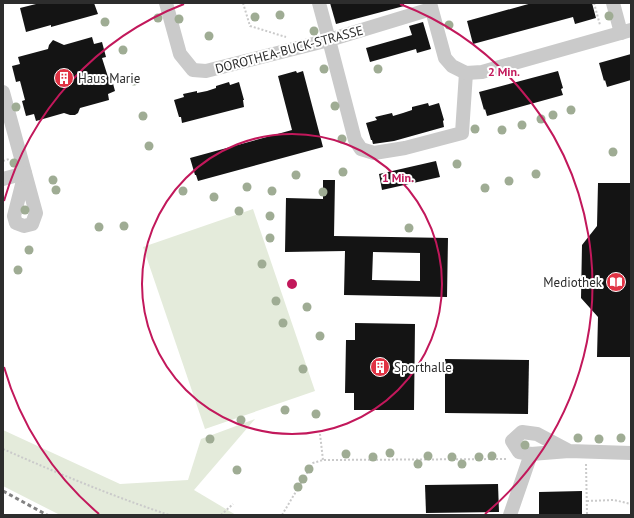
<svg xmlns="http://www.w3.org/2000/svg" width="634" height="518" font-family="'PT Sans',sans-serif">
  <rect width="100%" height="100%" fill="#fff"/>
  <g fill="#e4ebdb">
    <polygon points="253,209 315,391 205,429 143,247"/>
    <polygon points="255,419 194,490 236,515 60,515 3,486 3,430 120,484 188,480 201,439"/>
  </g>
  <g fill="#141414" fill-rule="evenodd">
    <polygon points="40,3 94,3 98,14 51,27 51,25 26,32 20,8"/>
    <polygon points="330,3 404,3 404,6 336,24"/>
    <polygon points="532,3 592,3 596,18 575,24 573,17 473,44 467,21"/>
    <polygon points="423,22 431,49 417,53 416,49 370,62 366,48 412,35 409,26"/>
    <polygon points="92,37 94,44 102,42 106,57 102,58 108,77 111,76 115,91 108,94 109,100 80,108 78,113 75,115 70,115 64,113 36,121 34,114 26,116 22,101 25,100 20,81 16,82 12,66 20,64 18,57 48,49 49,45 53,40 64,45"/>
    <polygon points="631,54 631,80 607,87 605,80 604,81 599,63"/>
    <polygon points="296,71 297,73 303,71 323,147 198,181 196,175 195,175 190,158 292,130 278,76"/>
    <polygon points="558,71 563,88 561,89 563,95 487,116 485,109 484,110 479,92"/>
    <polygon points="229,82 230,85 239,82 244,100 243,100 244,107 182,123 181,117 179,117 174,100 184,97 183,94 197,91 197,93 207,91 216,88 216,86"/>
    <polygon points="428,103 429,106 439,103 444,120 443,121 444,127 394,141 373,144 372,140 371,140 366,123 377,120 375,117 392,113 393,116 403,113 412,110 412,107"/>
    <polygon points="436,161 440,177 382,190 379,174"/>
    <path d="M 323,180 L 335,180 L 334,236 L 448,238 L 447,297 L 344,295 L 345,251 L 285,252 L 286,198 L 323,199 ZM 373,252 L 420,253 L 420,281 L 372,280 Z"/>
    <polygon points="598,183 631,183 631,357 597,357 598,317 581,298 582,245 597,226"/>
    <polygon points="355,323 415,324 414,410 354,410 354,393 345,393 346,340 355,340"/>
    <polygon points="445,359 529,360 528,414 445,413"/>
    <polygon points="498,484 499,512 426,513 425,485"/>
    <polygon points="582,491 582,515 539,515 539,492"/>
  </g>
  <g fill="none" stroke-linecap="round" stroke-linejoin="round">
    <g stroke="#cacaca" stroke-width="2" stroke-dasharray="2 2" stroke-linecap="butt">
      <polyline points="243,3 250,26 286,37"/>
      <polyline points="594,3 600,25"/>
      <polyline points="3,161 9,159"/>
      <polyline points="320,434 323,460"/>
      <path d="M 3,449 C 57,473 112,496 169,515"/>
      <polyline points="586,464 587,515"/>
      <polyline points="587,501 614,500 631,504"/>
      <polyline points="221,515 233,504"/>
      <polyline points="282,515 313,463 323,460 508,459"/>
    </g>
    <g stroke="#cacaca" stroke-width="14">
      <polyline points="166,3 180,54 193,70 206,71 329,40 431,9"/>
      <polyline points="319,3 329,40 355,140 361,149 374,153 405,148 462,133 466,73"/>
      <polyline points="430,3 445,58 452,66 466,73 482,72 631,30"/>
      <polyline points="613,3 621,33"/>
      <polyline points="3,92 36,213 32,224 24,226 16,223 14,216 25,173"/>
      <polyline points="3,179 25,173"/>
      <polyline points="569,451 537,434 522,432 512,441 519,452 531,454 569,451 631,453"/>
      <polyline points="510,515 531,454"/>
    </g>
    <polyline stroke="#828282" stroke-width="3" stroke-dasharray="4 3" stroke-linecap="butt" points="3,491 47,515"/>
  </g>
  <g fill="#9fac94">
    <circle cx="280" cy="15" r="4.5"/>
    <circle cx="609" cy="16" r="4.5"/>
    <circle cx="255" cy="17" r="4.5"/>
    <circle cx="158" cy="18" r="4.5"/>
    <circle cx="179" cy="19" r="4.5"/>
    <circle cx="105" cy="22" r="4.5"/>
    <circle cx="449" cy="25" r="4.5"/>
    <circle cx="314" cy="31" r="4.5"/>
    <circle cx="209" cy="36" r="4.5"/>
    <circle cx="123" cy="50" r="4.5"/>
    <circle cx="324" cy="69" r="4.5"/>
    <circle cx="378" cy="69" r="4.5"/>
    <circle cx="134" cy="81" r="4.5"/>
    <circle cx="335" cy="106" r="4.5"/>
    <circle cx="16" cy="107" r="4.5"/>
    <circle cx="571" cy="110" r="4.5"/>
    <circle cx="553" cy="115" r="4.5"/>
    <circle cx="143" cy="116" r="4.5"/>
    <circle cx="541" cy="119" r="4.5"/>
    <circle cx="522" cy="125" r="4.5"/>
    <circle cx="475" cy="129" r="4.5"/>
    <circle cx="502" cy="130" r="4.5"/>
    <circle cx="342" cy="139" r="4.5"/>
    <circle cx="149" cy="146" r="4.5"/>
    <circle cx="613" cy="152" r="4.5"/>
    <circle cx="14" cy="163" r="4.5"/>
    <circle cx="457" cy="164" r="4.5"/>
    <circle cx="343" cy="172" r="4.5"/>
    <circle cx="536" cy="174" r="4.5"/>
    <circle cx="296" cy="175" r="4.5"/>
    <circle cx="53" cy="180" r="4.5"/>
    <circle cx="509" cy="181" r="4.5"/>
    <circle cx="247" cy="187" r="4.5"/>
    <circle cx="485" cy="188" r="4.5"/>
    <circle cx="56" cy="190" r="4.5"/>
    <circle cx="183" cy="191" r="4.5"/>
    <circle cx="272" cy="191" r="4.5"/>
    <circle cx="323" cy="192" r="4.5"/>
    <circle cx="214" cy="197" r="4.5"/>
    <circle cx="25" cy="210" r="4.5"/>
    <circle cx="239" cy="211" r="4.5"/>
    <circle cx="270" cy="216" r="4.5"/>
    <circle cx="124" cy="226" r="4.5"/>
    <circle cx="99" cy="227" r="4.5"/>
    <circle cx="409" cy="228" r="4.5"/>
    <circle cx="270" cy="238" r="4.5"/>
    <circle cx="29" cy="250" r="4.5"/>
    <circle cx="262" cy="264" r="4.5"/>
    <circle cx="18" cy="270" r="4.5"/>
    <circle cx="276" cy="301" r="4.5"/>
    <circle cx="307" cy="307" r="4.5"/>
    <circle cx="283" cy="323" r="4.5"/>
    <circle cx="320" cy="336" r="4.5"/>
    <circle cx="303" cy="369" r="4.5"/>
    <circle cx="285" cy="410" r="4.5"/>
    <circle cx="316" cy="414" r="4.5"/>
    <circle cx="241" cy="420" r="4.5"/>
    <circle cx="578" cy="438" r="4.5"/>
    <circle cx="621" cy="438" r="4.5"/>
    <circle cx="210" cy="439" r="4.5"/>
    <circle cx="599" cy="439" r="4.5"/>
    <circle cx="525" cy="445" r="4.5"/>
    <circle cx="390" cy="453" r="4.5"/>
    <circle cx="346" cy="454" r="4.5"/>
    <circle cx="428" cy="456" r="4.5"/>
    <circle cx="492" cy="456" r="4.5"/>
    <circle cx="373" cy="457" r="4.5"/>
    <circle cx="452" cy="457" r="4.5"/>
    <circle cx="479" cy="457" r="4.5"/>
    <circle cx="418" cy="464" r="4.5"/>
    <circle cx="462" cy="464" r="4.5"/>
    <circle cx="309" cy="469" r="4.5"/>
    <circle cx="237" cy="470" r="4.5"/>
    <circle cx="303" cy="479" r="4.5"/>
    <circle cx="298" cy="487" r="4.5"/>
  </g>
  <g fill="none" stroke="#c2185b" stroke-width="2">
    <circle cx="292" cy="284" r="150"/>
    <path d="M99 514A300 300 0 0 1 4 367M4 201A300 300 0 0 1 184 4M400 4A300 300 0 0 1 485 514"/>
  </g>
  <defs>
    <symbol id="building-disc" viewBox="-11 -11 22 22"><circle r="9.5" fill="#e03344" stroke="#fff"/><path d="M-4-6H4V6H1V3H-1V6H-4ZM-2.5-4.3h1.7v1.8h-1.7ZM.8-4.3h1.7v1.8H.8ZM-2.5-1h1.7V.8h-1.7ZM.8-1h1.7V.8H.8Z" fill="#fff"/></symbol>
    <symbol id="library-disc" viewBox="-11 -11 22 22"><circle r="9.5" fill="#e03344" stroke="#fff"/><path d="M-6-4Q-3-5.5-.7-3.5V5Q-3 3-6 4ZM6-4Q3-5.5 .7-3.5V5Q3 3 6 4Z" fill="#fff"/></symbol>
  </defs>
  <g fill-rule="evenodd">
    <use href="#building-disc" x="53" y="67" width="22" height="22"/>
    <use href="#library-disc" x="605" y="271" width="22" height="22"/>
    <use href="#building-disc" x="369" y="356" width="22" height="22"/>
  </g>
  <g text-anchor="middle" stroke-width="4" stroke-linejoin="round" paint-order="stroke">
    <g font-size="13" fill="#2d2d2d" stroke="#fff">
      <text transform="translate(289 49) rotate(-15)" y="5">DOROTHEA-BUCK-STRASSE</text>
    </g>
    <g font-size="13" fill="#2d2d2d" stroke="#fff" text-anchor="start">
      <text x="78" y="83">Haus Marie</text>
      <text x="602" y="287" text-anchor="end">Mediothek</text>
      <text x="394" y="372">Sporthalle</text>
    </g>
  </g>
  <circle cx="292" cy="284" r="6" fill="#c2185b" stroke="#fff" stroke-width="2"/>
  <g font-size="12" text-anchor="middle" font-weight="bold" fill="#c2185b" stroke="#fff" stroke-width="4" stroke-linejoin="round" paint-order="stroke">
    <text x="504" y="76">2 Min.</text>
    <text x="398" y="182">1 Min.</text>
  </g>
  <rect width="634" height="518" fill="none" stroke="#2d2d2d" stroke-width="8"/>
</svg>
